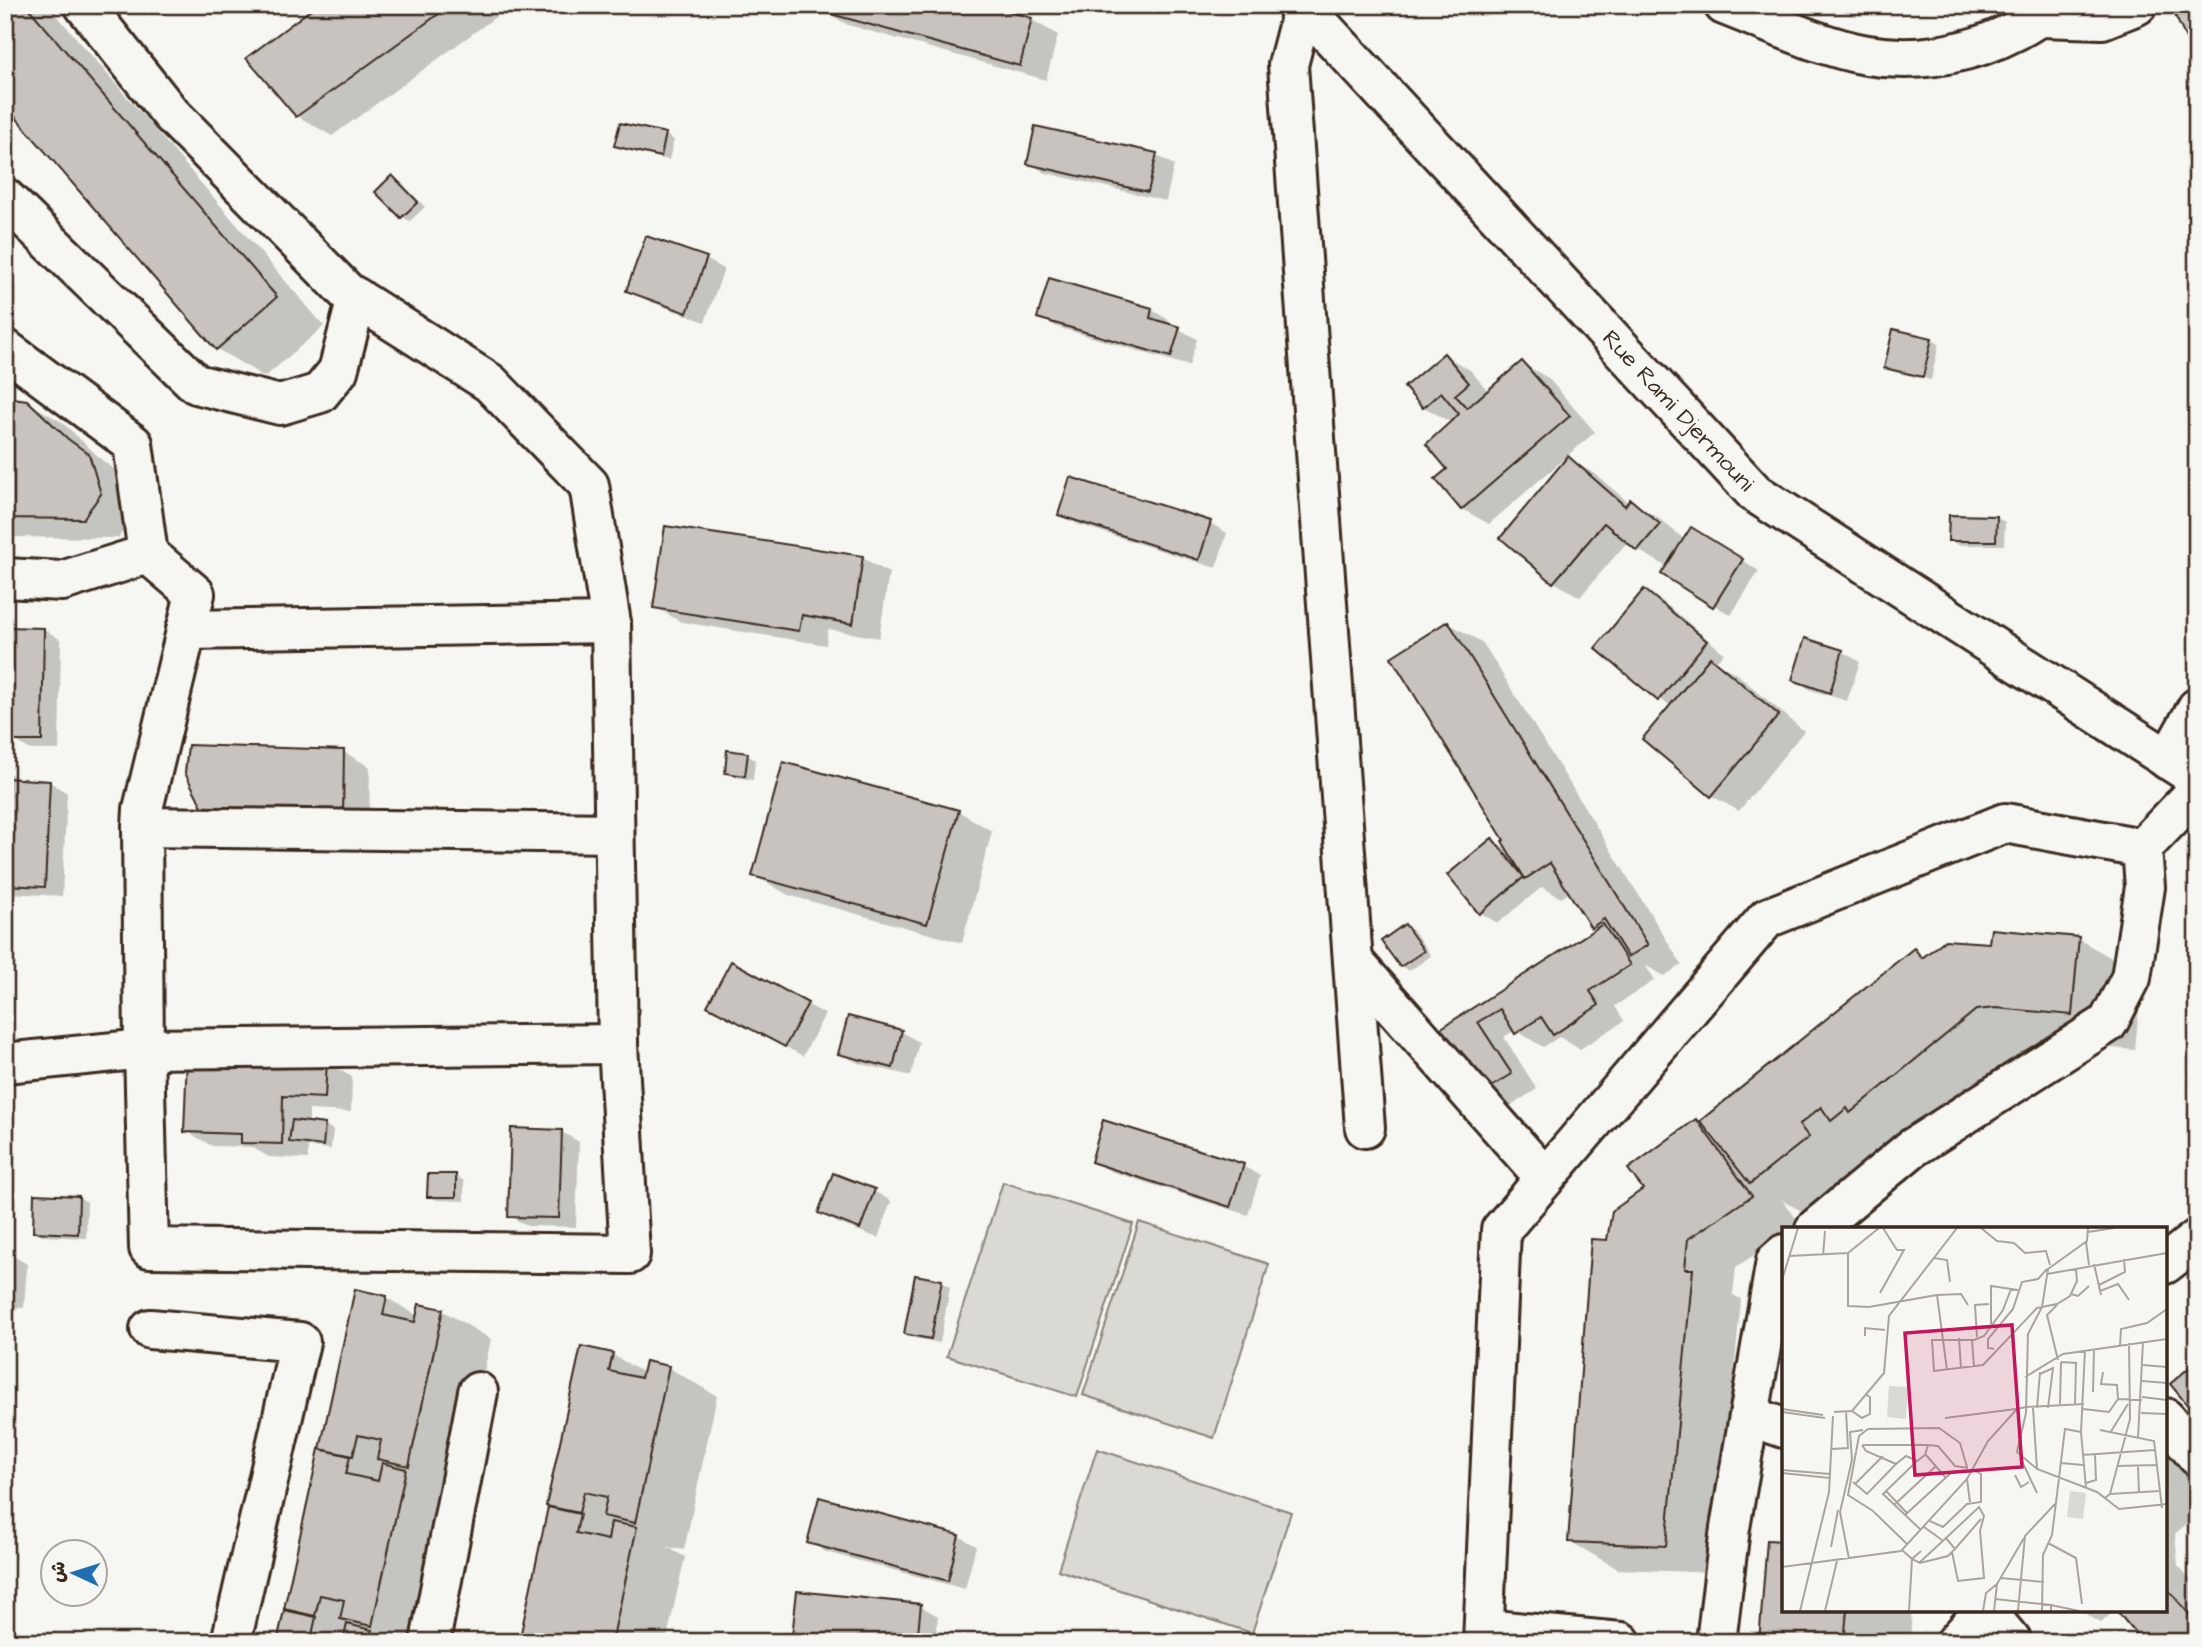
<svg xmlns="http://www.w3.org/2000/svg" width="2202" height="1647" font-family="'Architects Daughter','Playpen Sans Arabic',sans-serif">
  <rect width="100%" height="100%" fill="#f6f6f2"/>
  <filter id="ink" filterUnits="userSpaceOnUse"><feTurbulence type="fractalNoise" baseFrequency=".0143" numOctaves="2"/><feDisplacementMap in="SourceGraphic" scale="14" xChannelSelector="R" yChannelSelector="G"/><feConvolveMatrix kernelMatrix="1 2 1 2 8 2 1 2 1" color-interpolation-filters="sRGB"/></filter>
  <g filter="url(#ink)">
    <g fill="#dad9d3" stroke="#8a8278" stroke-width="2">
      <polygon points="1003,1182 1133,1224 1077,1397 947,1356"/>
      <polygon points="1139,1222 1269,1264 1214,1438 1083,1395"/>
      <polygon points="1097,1449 1291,1512 1252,1633 1058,1570"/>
    </g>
    <g fill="#0003">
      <polygon points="5,5 48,5 324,326 265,377 217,349"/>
      <polygon points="320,5 512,5 332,136 297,116"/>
      <polygon points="804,5 979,5 1032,20 1058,35 1046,80 848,25 822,10 822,8"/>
      <polygon points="621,125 666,135 674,140 669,160 625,150 617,145"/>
      <polygon points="1156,155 1174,165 1166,201 1046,173 1029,163"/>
      <polygon points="393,177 401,182 425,207 410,221 402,217"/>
      <polygon points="647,238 706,259 724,269 705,322 646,300 628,290"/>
      <polygon points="1152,310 1169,320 1168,325 1179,329 1197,339 1189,366 1057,327 1039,317"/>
      <polygon points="1931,339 1939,344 1931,380 1894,372 1886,367"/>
      <polygon points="1444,355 1470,370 1489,392 1522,363 1548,378 1595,432 1489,524 1462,509 1449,469 1452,423 1424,407"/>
      <polygon points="5,399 27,402 62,422 103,461 124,476 135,514 118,538 5,537"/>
      <polygon points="1569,459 1595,474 1629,503 1631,502 1657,517 1685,540 1709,539 1759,571 1731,615 1714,605 1673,555 1664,565 1638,550 1628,541 1580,597 1554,582"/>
      <polygon points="1060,514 1210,523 1227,533 1216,568 1077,524"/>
      <polygon points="1996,517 2005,522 2004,545 1958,545 1950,540"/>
      <polygon points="667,528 863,558 889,573 879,638 828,629 826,645 681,622 655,607"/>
      <polygon points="1644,591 1662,601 1724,653 1715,662 1737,674 1804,731 1739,811 1712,796 1645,739 1672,706 1659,699"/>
      <polygon points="1448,623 1483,643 1682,965 1664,976 1645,965 1655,980 1615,1006 1624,1021 1580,1049 1559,1037 1543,1047 1515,1030 1504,1037 1537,1089 1487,1121 1420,1043 1598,930 1592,926 1570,892 1561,898 1542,887 1498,923 1480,913 1492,840 1510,850"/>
      <polygon points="5,628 44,629 61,640 59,750 31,750 14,740 14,735 5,735"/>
      <polygon points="1806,640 1843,652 1860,662 1847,701 1811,690 1794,679"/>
      <polygon points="344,752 370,767 369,832 237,834"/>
      <polygon points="747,755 755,760 753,780 735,777 726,772"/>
      <polygon points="5,771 16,777 16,781 50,782 67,793 62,896 9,893 5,891"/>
      <polygon points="958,811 992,831 962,943 788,895 754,875"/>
      <polygon points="1405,926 1414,931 1431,956 1409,971 1401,966"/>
      <polygon points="2078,939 2142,975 2135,1050 2061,1044 1895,1156 1880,1147 1861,1162 1871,1174 1815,1219 1782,1200 1800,1224 1793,1229 1784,1229 1784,1235 1736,1267 1733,1295 1741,1299 1715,1573 1618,1569 1569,1541 1609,1242 1696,1121 1707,1127 1914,950 1926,957 1991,945"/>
      <polygon points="731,963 825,1014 803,1056 727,1016"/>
      <polygon points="902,1032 919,1042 911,1076 858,1063 840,1053"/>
      <polygon points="326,1062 352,1077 351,1112 309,1110 309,1123 325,1125 333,1130 331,1149 308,1147 308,1159 269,1157 251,1147 212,1146 186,1131"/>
      <polygon points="562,1132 579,1142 576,1227 527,1226 510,1216"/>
      <polygon points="1093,1161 1243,1166 1260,1176 1248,1215 1110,1171"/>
      <polygon points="456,1176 464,1181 464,1201 437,1200 429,1196"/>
      <polygon points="874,1191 891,1201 878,1238 838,1223 820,1213"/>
      <polygon points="79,1197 87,1202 86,1238 43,1236 35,1231"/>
      <polygon points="5,1251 27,1264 24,1308 5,1307"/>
      <polygon points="942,1282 950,1287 940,1343 914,1338 906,1333"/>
      <polygon points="357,1291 387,1298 418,1316 420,1306 443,1311 491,1339 458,1493 439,1490 454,1498 422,1642 279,1642"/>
      <polygon points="583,1348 613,1355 644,1373 669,1368 717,1396 684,1550 667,1547 685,1557 666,1642 521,1642"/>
      <polygon points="2165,1455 2187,1467 2197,1479 2197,1514 2175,1534 2178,1565 2197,1587 2197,1642 2165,1610"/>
      <polygon points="821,1499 959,1536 976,1546 965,1589 826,1552 809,1542"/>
      <polygon points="920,1606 938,1616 935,1642 806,1642 794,1635"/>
      <polygon points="1784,1610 1912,1610 1910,1642 1761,1642"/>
      <polygon points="2079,1610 2115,1610 2101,1623"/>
    </g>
    <g fill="#c8c3be" stroke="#3b2a1e" stroke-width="2">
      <polygon points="5,5 26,5 277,297 216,350 5,105"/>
      <polygon points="317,5 451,5 296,117 246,58"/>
      <polygon points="821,5 986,5 1032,18 1020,66 820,11"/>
      <polygon points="2181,5 2197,5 2197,49 2192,51 2172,9"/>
      <polygon points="620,123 666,133 661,157 614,146"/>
      <polygon points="1035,126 1157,153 1148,192 1027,164"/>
      <polygon points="392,175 418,202 401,218 375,192"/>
      <polygon points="646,236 707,257 687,313 626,291"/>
      <polygon points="1049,278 1152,308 1150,318 1180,327 1171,357 1037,318"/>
      <polygon points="1893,329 1932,338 1923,377 1884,368"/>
      <polygon points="1444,353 1469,383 1455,395 1467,408 1522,361 1570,416 1461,510 1435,479 1447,469 1426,444 1459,414 1441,392 1423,408 1404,387"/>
      <polygon points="5,397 27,400 68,439 89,454 101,494 83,519 5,518"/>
      <polygon points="1568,456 1625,506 1630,499 1660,524 1637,551 1604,523 1553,583 1500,538"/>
      <polygon points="1070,477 1211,521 1199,560 1058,515"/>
      <polygon points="1949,515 1997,516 1996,541 1948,541"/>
      <polygon points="665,526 863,556 853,624 802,615 799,631 653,608"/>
      <polygon points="1691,527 1743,559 1713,607 1661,574"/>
      <polygon points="1644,589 1707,641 1658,701 1595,648"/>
      <polygon points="1448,621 1648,945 1628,957 1604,919 1591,928 1550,863 1525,879 1502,841 1504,840 1391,657"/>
      <polygon points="5,627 44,628 42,741 12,741 12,726 5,726"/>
      <polygon points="1805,638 1843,650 1830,693 1792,680"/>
      <polygon points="1710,657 1779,715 1711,797 1642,739"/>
      <polygon points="188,745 344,750 343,818 209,820 185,773"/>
      <polygon points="727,750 748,753 745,776 725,773"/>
      <polygon points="783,762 959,810 927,924 752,876"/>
      <polygon points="5,778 50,781 45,887 5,885"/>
      <polygon points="1492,838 1524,877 1479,914 1447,875"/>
      <polygon points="1405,924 1424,951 1400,967 1381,941"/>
      <polygon points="1603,924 1630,965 1590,991 1599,1005 1553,1035 1541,1017 1515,1034 1500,1009 1478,1022 1512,1074 1459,1107 1418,1043"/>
      <polygon points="1991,929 2079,937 2072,1015 1996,1008 1976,1010 1850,1113 1847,1108 1831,1121 1821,1107 1799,1125 1809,1137 1750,1184 1700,1121 1914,948 1922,958 1945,940 1989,943"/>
      <polygon points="731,961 808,1003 785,1047 707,1006"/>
      <polygon points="848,1016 902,1030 893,1068 838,1054"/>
      <polygon points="187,1056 327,1060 325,1098 283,1096 282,1144 241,1143 241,1134 184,1132"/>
      <polygon points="1696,1119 1752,1196 1688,1239 1685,1269 1693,1269 1666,1546 1568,1542 1591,1239 1607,1240 1612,1211 1643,1189 1628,1169"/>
      <polygon points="292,1120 325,1124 323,1146 289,1142"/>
      <polygon points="1103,1120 1244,1164 1230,1207 1091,1162"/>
      <polygon points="511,1128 562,1130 559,1218 508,1217"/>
      <polygon points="833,1173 875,1189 860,1229 818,1213"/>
      <polygon points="428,1174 456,1174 456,1197 427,1197"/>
      <polygon points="34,1194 79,1196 78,1234 33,1232"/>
      <polygon points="915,1275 942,1280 931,1339 904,1334"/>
      <polygon points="355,1289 387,1296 383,1315 415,1322 419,1304 443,1309 409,1466 377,1459 381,1440 358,1435 353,1456 320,1449"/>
      <polygon points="581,1346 613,1353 609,1371 641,1378 645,1361 669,1366 635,1523 603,1516 607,1497 584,1492 579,1513 546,1506"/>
      <polygon points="2197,1361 2197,1417 2170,1384"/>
      <polygon points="319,1449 350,1456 346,1474 378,1481 382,1463 406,1469 372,1626 340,1619 344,1600 320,1595 315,1616 284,1609"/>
      <polygon points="819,1497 959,1535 948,1581 807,1543"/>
      <polygon points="548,1507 580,1514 576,1533 608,1540 611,1522 637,1527 612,1642 519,1642"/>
      <polygon points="1767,1540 1784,1541 1784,1610 1847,1610 1844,1642 1759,1642"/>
      <polygon points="2165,1586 2197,1623 2197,1642 2141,1642 2142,1641 2116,1610 2165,1610"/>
      <polygon points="797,1591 921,1604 917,1642 844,1642 792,1636"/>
      <polygon points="284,1610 316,1617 312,1635 343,1641 347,1624 372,1630 369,1642 277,1642"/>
    </g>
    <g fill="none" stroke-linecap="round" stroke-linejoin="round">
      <defs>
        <g id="minor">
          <polyline points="1303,7 1288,65 1365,1128"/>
          <polyline points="2040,17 2102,19 2137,5"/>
          <polyline points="5,198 196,384 280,405 320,393 338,371 357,298"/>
          <polyline points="5,349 133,444 148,554 195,594 143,809 142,827 144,1049 149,1248 630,1254 618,1044 611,623 589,485 490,383 347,292 171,114 84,5"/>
          <polyline points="5,578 62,581 148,554"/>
          <polyline points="186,630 611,623"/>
          <polyline points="2168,760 2197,708"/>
          <polyline points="142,827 614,833"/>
          <polyline points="1354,962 1545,1178"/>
          <polyline points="5,1063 144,1049 618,1044"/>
          <polyline points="1815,1229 1911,1149 2108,1023 2131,978 2145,887 2142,848 2197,791"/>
          <polyline points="1784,1254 1776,1261 1749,1416 1784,1428"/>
          <polyline points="2165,1264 2197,1239"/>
          <polyline points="150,1329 300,1342 231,1642"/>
          <polyline points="2165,1418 2197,1456"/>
          <polyline points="1986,1611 2012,1642"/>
          <polyline points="1484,1629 1621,1642"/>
          <polyline points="430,1642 478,1392"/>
          <polyline points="1483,1642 1501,1230 1767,918 2005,823 2142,848"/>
          <polyline points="1716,1642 1730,1528 1749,1416"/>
          <polyline points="1956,1642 1985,1610"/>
        </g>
        <g id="major">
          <polyline points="1302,5 1755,493 2197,778"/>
          <path d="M 1724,5 C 1768,22 1821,47 1867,55 C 1933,66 2002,47 2055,5"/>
        </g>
      </defs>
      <use href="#minor" stroke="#3b2a1e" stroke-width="44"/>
      <use href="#major" stroke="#3b2a1e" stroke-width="44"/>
      <use href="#minor" stroke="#f6f6f2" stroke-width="38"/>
      <use href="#major" stroke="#f6f6f2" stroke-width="38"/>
    </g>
  </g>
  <g text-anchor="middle" stroke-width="5" stroke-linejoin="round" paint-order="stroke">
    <g font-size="23" fill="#3b2a1e" stroke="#f6f6f2">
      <text transform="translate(1679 410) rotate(47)" y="8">Rue Rami Djermouni</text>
    </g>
  </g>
  <g transform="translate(1782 1227)">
    <rect width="385" height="385" fill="#f6f6f2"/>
    <path d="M 107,159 L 126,160 L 124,192 L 105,190 ZM 288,264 L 304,266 L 301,292 L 285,290 Z" fill="#dad9d3"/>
    <path fill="none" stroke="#aba49d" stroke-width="2" d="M 199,1 L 215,14 L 232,16 L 243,26 L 264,24 L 268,38M 306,1 L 305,14 L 266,42 L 260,80 L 246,107 L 244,186 L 235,225 L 255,242 L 315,265 L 337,282 L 385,277M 306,5 L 332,1M 304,15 L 307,38M 66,26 L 66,79 L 87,80 L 155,68 L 165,143M 7,29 L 66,26 L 97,1M 41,29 L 43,4M 152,31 L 165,33 L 168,55M 312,37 L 319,68M 265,47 L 385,26M 0,53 L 16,1M 317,58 L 343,45 L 342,32M 229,62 L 221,83 L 202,109 L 192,113 L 150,113 L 152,144 L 201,138 L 255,81 L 275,77 L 288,69 L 295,54 L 294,42M 318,64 L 336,57 L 347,73M 98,66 L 122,23 L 115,23 L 101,1M 289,67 L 296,69 L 307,59M 155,68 L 179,67 L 186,78M 275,78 L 265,88 L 276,133M 209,97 L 209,59 L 236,63M 83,109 L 83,101 L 103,103M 195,110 L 193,78 L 207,77M 177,111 L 179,142M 190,113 L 192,140M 338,119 L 339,102 L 365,96 L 385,82M 212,122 L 206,121 L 206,112 L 231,82 L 240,55 L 256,52 L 265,42M 303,123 L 299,205 L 304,261M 279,135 L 294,136 L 293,177M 361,138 L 385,140M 321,145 L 319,157 L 335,158 L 336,172M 258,147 L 271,141 L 266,181M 243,150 L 281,127 L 385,112M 360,154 L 385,156M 311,165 L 312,122M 360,170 L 385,173M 278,177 L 279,135M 244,180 L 302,177M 251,181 L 255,242M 255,181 L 258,145M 0,182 L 41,188M 301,182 L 327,185 L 336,172 L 360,173M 70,184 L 80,191 L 88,187 L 88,170 L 83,167M 0,185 L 43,191M 52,185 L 70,184 L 102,146 L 107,89 L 175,1M 359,186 L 385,187M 163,191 L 234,182M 318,203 L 372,214 L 380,281M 328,206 L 346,177M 356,211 L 361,115M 80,218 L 84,224 L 114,237 L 124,229 L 135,234 L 143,228 L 146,218 L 156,219 L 173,239 L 186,241M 81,218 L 146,218M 50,222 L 66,221 L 64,184M 144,228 L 164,251M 300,228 L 373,223M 238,230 L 255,266M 135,234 L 101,267 L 139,303M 279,236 L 301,238M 335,239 L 374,238M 356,240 L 357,266M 0,243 L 48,247M 0,246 L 48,251M 233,248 L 239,260 L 247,255M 185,252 L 188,275M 71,255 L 85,267 L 114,237M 304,256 L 314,253 L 313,228M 73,257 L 101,229M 104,264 L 125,286M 328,267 L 377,264M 323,271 L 328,267 L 348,192 L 347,116M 112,278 L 154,239M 123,288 L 170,245M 148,294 L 161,300 L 185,277 L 199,275 L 199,247 L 190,242M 142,300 L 160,313M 266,316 L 294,331 L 300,377M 125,317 L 91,284 L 66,268 L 77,209 L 86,202 L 157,201 L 178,216 L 185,240M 49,320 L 56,283M 173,322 L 199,292M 120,323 L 130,332 L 127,384M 139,324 L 130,332 L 138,336 L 166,329 L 173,322 L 164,311 L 197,280 L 202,289 L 198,304 L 202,351 L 176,354 L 170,325M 67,332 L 58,285 L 70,233 L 68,205 L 81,203M 138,335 L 164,311M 0,340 L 119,324 L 185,252 L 206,214 L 235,182 L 244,180M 218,351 L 262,355M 213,372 L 269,378 L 269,384M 269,378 L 297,384M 18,384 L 47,265 L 51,189M 43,384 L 55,334M 201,384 L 204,366 L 215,357M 212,384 L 215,357 L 242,311M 236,384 L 243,309 L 273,277M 260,384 L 261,328 L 270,308 L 283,202 L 299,205"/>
    <path fill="#c2185b" fill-opacity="0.15" stroke="#c2185b" stroke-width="3.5" d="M 230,98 L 240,240 L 133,248 L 123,106 Z"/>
    <rect width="385" height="385" fill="none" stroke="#3b2a1e" stroke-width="3.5"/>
  </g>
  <rect width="2202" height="1647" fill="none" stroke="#f6f6f2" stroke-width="28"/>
  <rect x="14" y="14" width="2174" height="1619" fill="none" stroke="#3b2a1e" stroke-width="2.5" filter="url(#ink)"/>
  <g transform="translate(74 1573) rotate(274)"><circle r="33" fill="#f6f6f2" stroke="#aba49d" stroke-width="2"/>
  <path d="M0-5L12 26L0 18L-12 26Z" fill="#1f6fb2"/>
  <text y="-10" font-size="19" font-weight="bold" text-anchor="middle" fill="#3b2a1e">ش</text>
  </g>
</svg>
